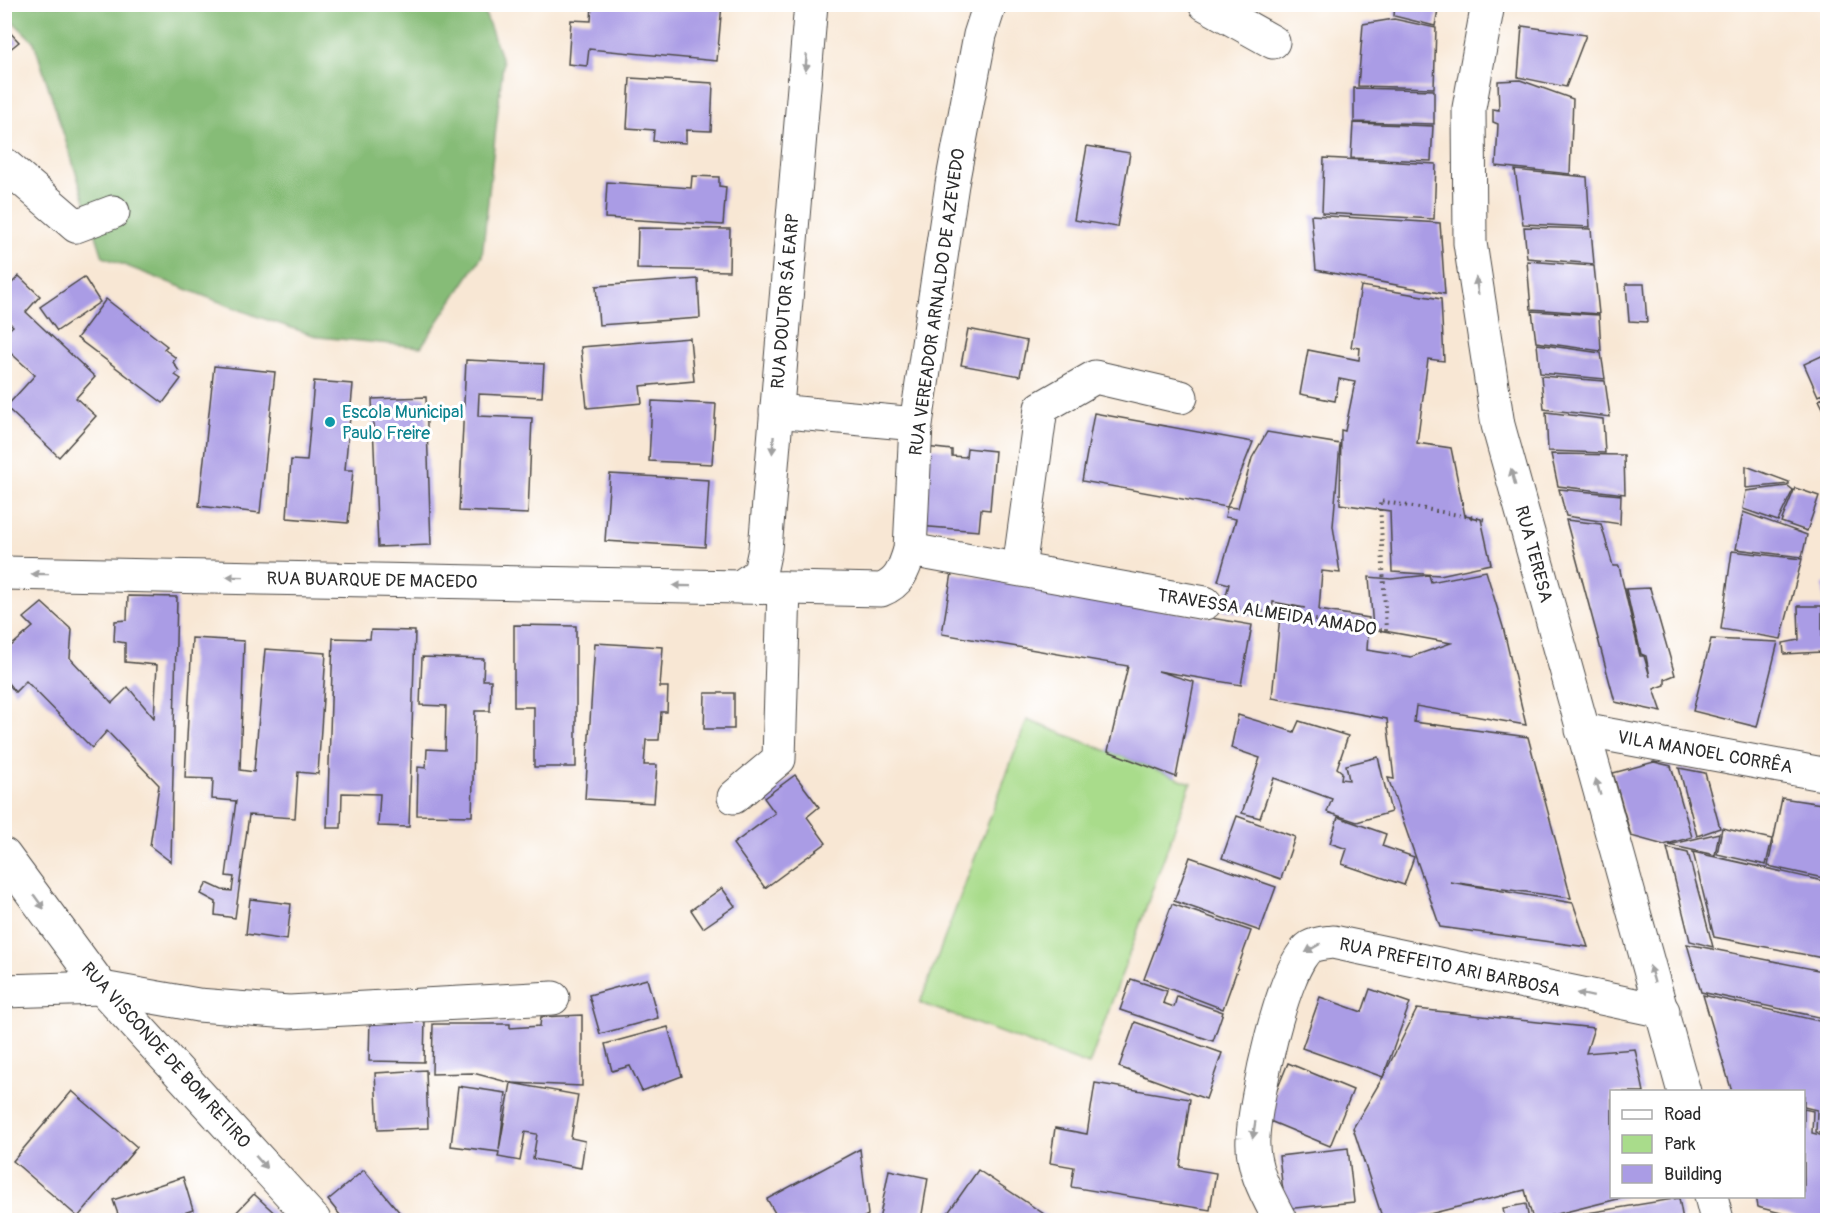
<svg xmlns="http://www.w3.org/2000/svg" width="1832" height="1225" font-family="Pangolin,sans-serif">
  <rect width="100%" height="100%" fill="#fff"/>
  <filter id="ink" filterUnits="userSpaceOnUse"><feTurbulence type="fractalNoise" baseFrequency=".0167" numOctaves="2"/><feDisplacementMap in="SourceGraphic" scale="12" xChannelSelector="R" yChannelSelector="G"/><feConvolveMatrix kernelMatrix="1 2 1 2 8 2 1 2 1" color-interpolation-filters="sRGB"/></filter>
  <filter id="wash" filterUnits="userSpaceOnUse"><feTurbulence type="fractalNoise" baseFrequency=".008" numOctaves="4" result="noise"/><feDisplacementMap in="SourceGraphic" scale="24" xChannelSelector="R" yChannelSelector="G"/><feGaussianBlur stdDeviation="1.35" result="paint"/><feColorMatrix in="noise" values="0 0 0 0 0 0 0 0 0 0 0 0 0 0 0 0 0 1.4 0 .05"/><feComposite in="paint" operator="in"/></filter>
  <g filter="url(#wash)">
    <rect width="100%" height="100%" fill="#f8e7d4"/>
    <polygon fill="#a9dc8b" stroke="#6a845b" stroke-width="1.5" points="1027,720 1191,783 1089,1065 920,1003"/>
    <polygon fill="#86bc77" stroke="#587451" stroke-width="1.5" points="4,5 482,5 503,63 482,256 421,347 319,337 256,316 103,257 34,42 5,14"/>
    <g id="blocks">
      <g fill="#aa9ce5">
        <polygon points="592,4 722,4 717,61 589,49 587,66 568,64 571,20 591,21"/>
        <polygon points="1395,4 1439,4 1435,26 1394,16"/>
        <polygon points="1394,19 1436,28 1434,88 1358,86 1363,24"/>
        <polygon points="4,26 19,42 4,54"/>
        <polygon points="1522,26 1586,35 1566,87 1518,77"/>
        <polygon points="630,78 713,83 711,131 686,130 686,143 653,141 654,130 627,128"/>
        <polygon points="1520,80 1573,99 1570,174 1496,166 1498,124 1493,122 1493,109 1499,110 1498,81"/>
        <polygon points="1354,88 1434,90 1434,124 1354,122"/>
        <polygon points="1353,123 1433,126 1431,161 1351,158"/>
        <polygon points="1087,146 1130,153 1117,227 1074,220"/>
        <polygon points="1324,158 1436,164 1434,219 1322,213"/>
        <polygon points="1515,170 1587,177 1590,227 1523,224"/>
        <polygon points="692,176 719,177 719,186 726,187 723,225 605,218 607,182 691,188"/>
        <polygon points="1311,215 1440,223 1445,294 1316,270"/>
        <polygon points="1524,227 1591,229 1594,264 1527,258"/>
        <polygon points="638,228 730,229 729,271 637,269"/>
        <polygon points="1527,261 1594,266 1599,314 1531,309"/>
        <polygon points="19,276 40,296 26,312 95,377 76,398 96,416 59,457 6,407 35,375 4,347 4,334 13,326 4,318 4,291"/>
        <polygon points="84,277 100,302 57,331 40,307"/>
        <polygon points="698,279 700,318 599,325 596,286"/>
        <polygon points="1626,284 1644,284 1647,322 1629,321"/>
        <polygon points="1361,286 1441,299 1444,361 1428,359 1417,443 1451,448 1465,516 1481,519 1491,564 1440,575 1392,572 1390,511 1340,504 1341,430 1345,431 1355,382 1339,379 1335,401 1300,394 1308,350 1359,360 1360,348 1351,347"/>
        <polygon points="106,299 167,346 164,349 176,358 173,362 179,371 175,375 181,379 163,403 77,338"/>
        <polygon points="1532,311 1599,315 1601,351 1536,342"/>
        <polygon points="968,329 1027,341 1020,376 961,365"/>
        <polygon points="690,338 694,381 640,386 642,403 587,408 581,347"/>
        <polygon points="1537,344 1601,353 1605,379 1540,373"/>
        <polygon points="1828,353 1828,391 1818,396 1804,364"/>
        <polygon points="466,360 544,364 542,397 479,394 478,416 532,418 528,514 459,511"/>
        <polygon points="214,366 275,372 260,513 199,506"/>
        <polygon points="1541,376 1605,381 1610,417 1544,409"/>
        <polygon points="314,381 353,384 345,470 353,470 348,523 287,518 291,460 307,461"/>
        <polygon points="1828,395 1828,418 1819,400"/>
        <polygon points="426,397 431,545 378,547 372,399"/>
        <polygon points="652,401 716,404 712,464 649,461"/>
        <polygon points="1546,412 1603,419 1605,453 1548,451"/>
        <polygon points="1094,413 1253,442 1227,507 1238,508 1252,458 1267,432 1340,444 1333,526 1340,573 1322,571 1319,610 1369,618 1367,650 1411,657 1451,643 1373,629 1369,577 1391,579 1429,575 1431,582 1486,571 1503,627 1526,725 1416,706 1414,722 1528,737 1571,898 1450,882 1573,903 1588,947 1440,927 1388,778 1394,779 1387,719 1272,698 1281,605 1305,608 1273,602 1271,619 1222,610 1229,584 1218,581 1236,519 1225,517 1227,507 1082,481"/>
        <polygon points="925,447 952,450 952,456 966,457 967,448 995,451 990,510 981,509 979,531 918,526"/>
        <polygon points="1551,454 1624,455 1625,494 1558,486"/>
        <polygon points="1746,466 1789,482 1789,484 1746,488"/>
        <polygon points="610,474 709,480 705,547 605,541"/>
        <polygon points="1788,486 1793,490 1778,521 1743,509 1746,491"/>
        <polygon points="1795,488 1819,496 1807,531 1781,522"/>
        <polygon points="1559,489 1621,495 1620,524 1566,516"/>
        <polygon points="1743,512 1807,535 1802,557 1736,549"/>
        <polygon points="1566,520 1601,524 1613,566 1619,566 1640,656 1644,656 1650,677 1646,656 1641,654 1626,589 1650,588 1675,675 1665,679 1665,685 1654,689 1662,712 1615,702"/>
        <polygon points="1732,551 1802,559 1781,639 1721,629"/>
        <polygon points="952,573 1252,625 1241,685 1158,671 1194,682 1176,777 1108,751 1128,666 942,634"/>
        <polygon points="1828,583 1828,652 1826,652 1823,584"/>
        <polygon points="128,596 177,597 171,862 150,846 159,785 107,731 92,748 26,681 15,692 4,678 4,652 33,627 24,618 42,603 72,630 70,658 112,703 128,687 154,718 157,665 125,662 125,643 114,641 115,621 127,620"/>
        <polygon points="1798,606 1822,606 1822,652 1784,654 1783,643 1799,640"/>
        <polygon points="514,625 576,626 576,767 534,767 534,707 514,707"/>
        <polygon points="371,630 415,631 409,827 378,826 380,794 342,793 341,828 327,828 333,638 370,639"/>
        <polygon points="192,638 244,641 240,770 254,772 265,649 326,653 318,774 298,772 295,818 249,815 235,918 215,915 216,902 201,894 207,883 222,890 232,891 234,877 226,876 236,801 212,799 213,779 185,778"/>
        <polygon points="1711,639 1778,642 1757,727 1693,711"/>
        <polygon points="595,643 663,647 660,687 668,687 667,712 661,712 659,740 646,740 644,765 657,765 654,803 585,799"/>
        <polygon points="422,657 484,659 483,680 491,680 490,711 475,711 472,816 417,815 418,767 426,768 427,749 445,750 446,706 420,705"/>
        <polygon points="705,693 734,693 734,729 704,729"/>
        <polygon points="1238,715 1294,732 1299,721 1348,736 1337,768 1342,772 1341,779 1349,780 1346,765 1378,757 1391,812 1357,822 1327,812 1332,799 1274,778 1260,818 1242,813 1260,758 1231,748"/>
        <polygon points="1654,762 1671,766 1692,837 1664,845 1631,836 1613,773"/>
        <polygon points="1679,768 1705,773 1720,828 1697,836"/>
        <polygon points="795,775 819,807 807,817 826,843 765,888 733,844 775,813 764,798"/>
        <polygon points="1782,798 1828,805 1828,879 1768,866"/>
        <polygon points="1237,816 1295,837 1281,879 1222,858"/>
        <polygon points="1338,817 1386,834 1382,846 1414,857 1404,885 1342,864 1347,849 1330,843"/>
        <polygon points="1722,828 1772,839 1766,865 1717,854"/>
        <polygon points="1719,833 1715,855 1669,845"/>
        <polygon points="1667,848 1688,853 1713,947 1690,941"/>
        <polygon points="1693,852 1828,882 1828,959 1714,937"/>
        <polygon points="1190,857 1276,887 1260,931 1174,901"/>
        <polygon points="722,888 735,906 703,928 691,910"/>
        <polygon points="250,899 291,904 287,940 246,934"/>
        <polygon points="1172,904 1251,931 1223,1009 1144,979"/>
        <polygon points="1687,944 1828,972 1828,1019 1701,992"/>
        <polygon points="647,979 658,1018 600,1034 589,995"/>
        <polygon points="1131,979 1167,991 1163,1003 1174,1007 1177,996 1223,1012 1213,1041 1120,1010"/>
        <polygon points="1370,989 1410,1003 1383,1077 1302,1048 1320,997 1362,1012"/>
        <polygon points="1703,995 1828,1023 1828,1135 1816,1132 1817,1110 1804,1107 1804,1092 1732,1092"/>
        <polygon points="1417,1009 1594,1028 1586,1053 1635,1049 1644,1092 1612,1092 1612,1196 1626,1197 1533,1220 1525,1190 1406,1220 1383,1220 1353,1128 1383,1077"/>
        <polygon points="582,1015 582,1086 511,1083 578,1095 571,1138 585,1141 581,1168 533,1159 537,1134 525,1132 520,1161 498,1157 499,1152 451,1146 458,1086 506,1093 499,1150 511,1083 473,1073 432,1074 433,1024 510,1024 510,1028 540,1026 541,1017"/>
        <polygon points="370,1017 425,1018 424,1062 369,1061"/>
        <polygon points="1135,1022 1222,1053 1206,1099 1119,1067"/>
        <polygon points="668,1027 682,1076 642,1091 630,1066 612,1071 605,1044"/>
        <polygon points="1288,1063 1353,1090 1330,1146 1265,1119"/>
        <polygon points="426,1070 428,1128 378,1130 375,1073"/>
        <polygon points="1095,1083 1190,1099 1180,1167 1216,1173 1210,1210 1071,1187 1074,1167 1050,1163 1055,1128 1087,1134"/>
        <polygon points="72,1091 137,1147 78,1217 13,1161"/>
        <polygon points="1804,1109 1813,1111 1812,1133 1828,1137 1828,1220 1808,1220 1757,1207 1755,1196 1804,1196"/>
        <polygon points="1348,1148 1354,1202 1285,1209 1279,1156"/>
        <polygon points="860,1149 868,1215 859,1220 779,1220 767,1199"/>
        <polygon points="364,1170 406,1220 344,1220 328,1200"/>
        <polygon points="889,1170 928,1178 921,1220 879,1220"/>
        <polygon points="978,1170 1053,1220 943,1220"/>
        <polygon points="183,1177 193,1210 175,1216 176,1220 120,1220 113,1200"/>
        <polygon points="254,1194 282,1220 229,1220"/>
        <polygon points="1679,1198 1683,1220 1551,1220 1551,1219"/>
        <polygon points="1526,1204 1529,1220 1505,1220 1503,1208"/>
      </g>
    </g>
  </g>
  <g filter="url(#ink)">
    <use href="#blocks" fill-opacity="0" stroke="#4a4744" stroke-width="1.5"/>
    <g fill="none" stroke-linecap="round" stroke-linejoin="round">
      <defs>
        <g id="minor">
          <polyline points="1205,4 1273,42"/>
          <polyline points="4,164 76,226 113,212"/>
          <polyline points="776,411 916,424"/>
          <polyline points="910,550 1205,603"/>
          <polyline points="1019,569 1041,408 1095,377 1181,397"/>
          <path d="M 740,587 L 881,590 C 900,583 904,569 910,550 L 916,424 L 952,184 L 980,35 L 990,4"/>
          <polyline points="1582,730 1828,775"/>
          <polyline points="734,797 779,759 784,588"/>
          <polyline points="4,991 102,988 198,1005 289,1012 553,998"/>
          <path d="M 1280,1220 C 1267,1195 1251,1168 1253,1138 C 1254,1105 1283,963 1310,947 C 1317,943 1325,943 1333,942 L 1663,1011"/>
        </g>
        <g id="major">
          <polyline points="1488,4 1469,108 1470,243 1498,425 1684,1092"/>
          <polyline points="4,573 740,587 760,573 765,549 811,4"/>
          <polyline points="4,855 102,988 314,1220"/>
          <polyline points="1711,1196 1717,1220"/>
        </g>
      </defs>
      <use href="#minor" stroke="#4a4744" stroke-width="35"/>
      <use href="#major" stroke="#4a4744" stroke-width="35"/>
      <polyline stroke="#4a4744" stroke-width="4" stroke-dasharray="1.5 4.5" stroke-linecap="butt" points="1238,608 1386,631 1380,501 1487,520"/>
      <use href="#minor" stroke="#fff" stroke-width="33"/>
      <use href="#major" stroke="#fff" stroke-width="33"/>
    </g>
    <defs><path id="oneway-solid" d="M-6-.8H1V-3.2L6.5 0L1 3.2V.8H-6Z" transform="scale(1.5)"/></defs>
    <g fill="#a0a0a0">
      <use href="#oneway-solid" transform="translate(806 63) rotate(95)"/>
      <use href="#oneway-solid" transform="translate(1477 286) rotate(-99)"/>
      <use href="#oneway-solid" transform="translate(773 445) rotate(94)"/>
      <use href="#oneway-solid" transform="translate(1513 477) rotate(-105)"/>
      <use href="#oneway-solid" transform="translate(40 574) rotate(-179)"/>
      <use href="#oneway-solid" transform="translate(235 577) rotate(-179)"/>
      <use href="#oneway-solid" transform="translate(682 586) rotate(-179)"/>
      <use href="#oneway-solid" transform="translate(1598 787) rotate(-106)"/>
      <use href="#oneway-solid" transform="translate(39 902) rotate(54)"/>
      <use href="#oneway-solid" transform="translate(1313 948) rotate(150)"/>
      <use href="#oneway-solid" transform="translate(1652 974) rotate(-106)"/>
      <use href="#oneway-solid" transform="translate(1585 995) rotate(-168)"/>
      <use href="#oneway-solid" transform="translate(1254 1130) rotate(99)"/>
      <use href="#oneway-solid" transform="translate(261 1162) rotate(48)"/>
    </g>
  </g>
  <circle fill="#0f9aa8" stroke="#fff" stroke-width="2" cx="330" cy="422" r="6"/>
  <g text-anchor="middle" stroke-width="6" stroke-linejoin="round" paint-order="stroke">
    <g font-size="18" fill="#2b2b2b" stroke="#fff">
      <text transform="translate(785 301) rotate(-85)" y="6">RUA DOUTOR SÁ EARP</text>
      <text transform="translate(937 302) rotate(-82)" y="6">RUA VEREADOR ARNALDO DE AZEVEDO</text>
      <text transform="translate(1534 554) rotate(75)" y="6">RUA TERESA</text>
      <text transform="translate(372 580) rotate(1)" y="6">RUA BUARQUE DE MACEDO</text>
      <text transform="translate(1267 612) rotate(9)" y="6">TRAVESSA ALMEIDA AMADO</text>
      <text transform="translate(1705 752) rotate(10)" y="6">VILA MANOEL CORRÊA</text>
      <text transform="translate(1450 967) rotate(12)" y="6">RUA PREFEITO ARI BARBOSA</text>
      <text transform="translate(166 1055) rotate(48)" y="6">RUA VISCONDE DE BOM RETIRO</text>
    </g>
    <g font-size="18" fill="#0d838f" stroke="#fff" text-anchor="start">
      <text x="342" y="418">Escola Municipal<tspan x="342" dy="21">Paulo Freire</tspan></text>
    </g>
  </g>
  <rect width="1832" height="1225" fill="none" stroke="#fff" stroke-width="24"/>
  <rect x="1610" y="1090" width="195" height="108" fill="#ffffff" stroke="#aaaaaa" stroke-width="1.5"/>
  <rect x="1622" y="1110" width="30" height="9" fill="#ffffff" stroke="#aaaaaa" stroke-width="1.5"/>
  <text x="1664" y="1120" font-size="18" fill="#2b2b2b">Road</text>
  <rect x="1622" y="1135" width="30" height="18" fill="#a9dc8b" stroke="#aaaaaa" stroke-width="1.5"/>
  <text x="1664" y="1150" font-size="18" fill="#2b2b2b">Park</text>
  <rect x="1622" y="1165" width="30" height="18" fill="#aa9ce5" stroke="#aaaaaa" stroke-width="1.5"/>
  <text x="1664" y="1180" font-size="18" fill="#2b2b2b">Building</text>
</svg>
